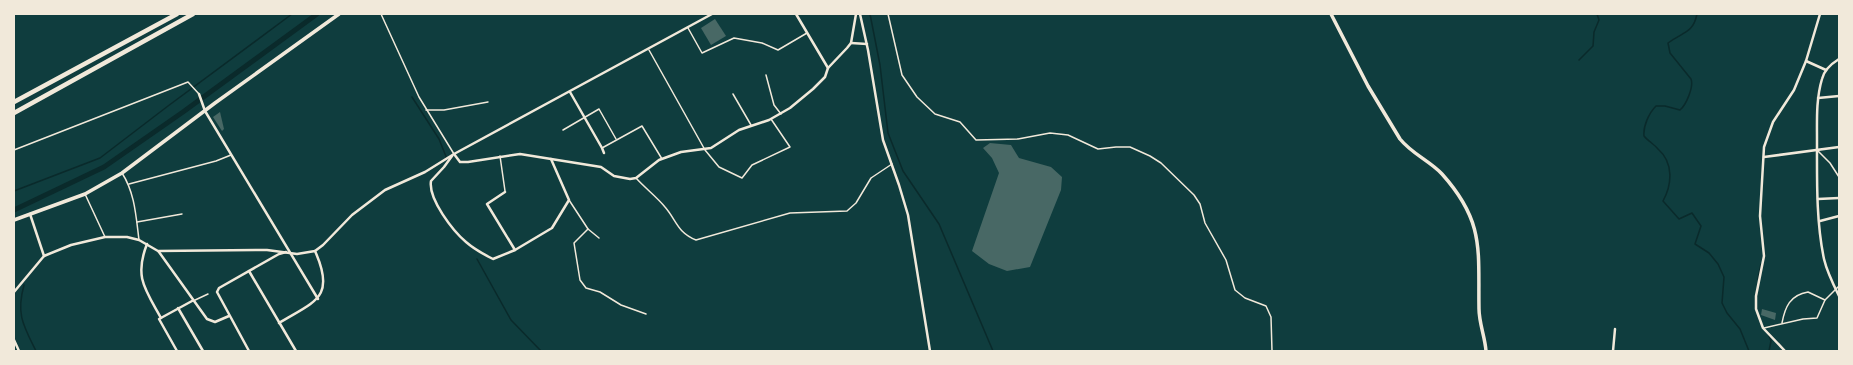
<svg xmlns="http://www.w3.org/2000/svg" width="1853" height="365" font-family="Quicksand,sans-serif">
  <rect width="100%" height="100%" fill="#0f3d3e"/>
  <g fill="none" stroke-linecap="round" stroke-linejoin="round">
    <g stroke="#0a2a2b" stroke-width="1.5">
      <polyline points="870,14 880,65 888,133 903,171 939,224 993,351"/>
      <path d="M 1697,14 C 1693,34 1682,32 1668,43 L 1670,53 L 1691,79 C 1694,87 1686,105 1680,110 L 1665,106 L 1656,106 C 1649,113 1643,126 1644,136 C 1648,141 1654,144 1658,149 C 1674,163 1672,185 1663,201 L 1679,219 L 1692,213 L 1701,226 L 1695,244 L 1709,253 L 1718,264 L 1724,277 L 1722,303 L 1727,313 L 1740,329 L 1749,351"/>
      <polyline points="1579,60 1593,46 1594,32 1599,20 1597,14"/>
      <polyline points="412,97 439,139 447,159"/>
      <polyline points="14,191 100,158 168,106 292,14"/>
      <polyline points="477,259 511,320 541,351"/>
      <polyline points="1758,279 1761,264"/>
      <path d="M 24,285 C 16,314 23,325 36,351"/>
      <polyline points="1769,351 1771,341 1769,336"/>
    </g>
    <polyline stroke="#0a2a2b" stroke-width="5" points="14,210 104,167 183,112 317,14"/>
  </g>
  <g fill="#486865">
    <polygon points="715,19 726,36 711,45 701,28"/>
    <polygon points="220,112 224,129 222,131 213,117"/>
    <polygon points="990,143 1011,145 1019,158 1051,167 1062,177 1061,190 1030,267 1007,271 989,264 972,251 999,173 992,158 983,148"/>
    <polygon points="1762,309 1776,313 1775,320 1761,315"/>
  </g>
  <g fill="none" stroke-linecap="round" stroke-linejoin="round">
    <g stroke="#f1e9da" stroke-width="1.5">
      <polyline points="381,14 419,97 454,154"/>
      <polyline points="888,14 902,75 917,97 935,114 960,122 976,140 1018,139 1050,133 1068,135 1098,149 1116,147 1130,147 1150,156 1161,163 1194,195 1200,204 1205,223 1226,260 1235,290 1245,298 1266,306 1271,317 1272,351"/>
      <polyline points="688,28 702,53 734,38 762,43 778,50 807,33"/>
      <polyline points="649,50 705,150 719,167 742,178 752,165 790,147 771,119"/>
      <polyline points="766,75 774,105 781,114"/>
      <polyline points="733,94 751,125"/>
      <polyline points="426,110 444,110 488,102"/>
      <polyline points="563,130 599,109 616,139"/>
      <polyline points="602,148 642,126 662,159"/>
      <polyline points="14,150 188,82 199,94"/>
      <polyline points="1818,151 1830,163 1839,177"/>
      <polyline points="500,156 505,191"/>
      <path d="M 122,173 C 135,193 136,217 139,240"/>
      <path d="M 636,178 C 645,188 657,197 665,207 C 677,221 677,232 696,240 L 790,213 L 847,211 L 856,203 L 871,178 L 892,164"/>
      <polyline points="129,184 216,161 231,155"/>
      <polyline points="85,194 105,237"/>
      <polyline points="569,200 588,229 599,238"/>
      <polyline points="137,222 182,214"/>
      <polyline points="588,229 574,243 580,280 586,288 600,292 621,305 646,314"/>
      <polyline points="193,301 208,294"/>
      <path d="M 1782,323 C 1785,307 1790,295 1808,292 L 1825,300"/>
      <polyline points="1764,328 1803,319 1817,318 1825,300 1839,286"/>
    </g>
    <g stroke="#f1e9da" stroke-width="2.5">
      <polyline points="796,14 828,68"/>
      <polyline points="860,14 868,50 883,140 899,185 908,215 930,351"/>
      <polyline points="851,43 867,44"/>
      <path d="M 1839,59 C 1831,64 1824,70 1822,79 C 1816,99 1817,120 1817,140 C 1817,179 1816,221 1824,259 C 1827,272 1833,284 1839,296"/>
      <polyline points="1806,61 1826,70"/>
      <polyline points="570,92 602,148 604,153"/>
      <polyline points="199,94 205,111 318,299"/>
      <polyline points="1818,98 1839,96"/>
      <polyline points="454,154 460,162 468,162 520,154 601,167 614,176 630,179 636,178 659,160 681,152 711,148 739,130 769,120 790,108 813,89 825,77 828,68 847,48 851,43 856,14"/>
      <path d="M 452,156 L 444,167 L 431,181 C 428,199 453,231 466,242 C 474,249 483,254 493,259 L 515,250 L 552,228 L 569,200 L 551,159"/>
      <polyline points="1764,157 1839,147"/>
      <polyline points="505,192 487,204 515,250"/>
      <polyline points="1818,199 1839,198"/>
      <polyline points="30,214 44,256"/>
      <polyline points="1820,221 1839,216"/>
      <path d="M 147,244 C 134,277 145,289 161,318"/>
      <polyline points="159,252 207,319 215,322 229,316"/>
      <polyline points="249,271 296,351"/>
      <polyline points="14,292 44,256 71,245 105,237 127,237 139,240 158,251 267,250 297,254 315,251 323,245 352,215 385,190 425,172 454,154 712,14"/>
      <polyline points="178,308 203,351"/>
      <path d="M 279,323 C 315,301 336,298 315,251"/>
      <polyline points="14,340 19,351"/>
      <polyline points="177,351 159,319 192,301"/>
      <polyline points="249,351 217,292 219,288 279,254 286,252"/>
      <polyline points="1613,351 1615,329"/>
      <polyline points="1785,351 1763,328 1756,309 1756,296 1764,256 1760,216 1764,147 1773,122 1794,90 1806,61 1820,14"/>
    </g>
    <g stroke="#f1e9da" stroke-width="3.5">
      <path d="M 1331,14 L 1368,86 L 1400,139 C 1412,154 1430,161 1442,174 C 1485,222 1478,250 1479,309 C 1479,323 1485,337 1486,351"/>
      <polyline points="14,220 85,194 122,173 215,103 339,14"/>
    </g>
    <g stroke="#f1e9da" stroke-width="4.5">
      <polyline points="14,102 177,14"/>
      <polyline points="14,113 193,14"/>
    </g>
  </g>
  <rect width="1853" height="365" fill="none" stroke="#f1e9da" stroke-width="30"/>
</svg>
